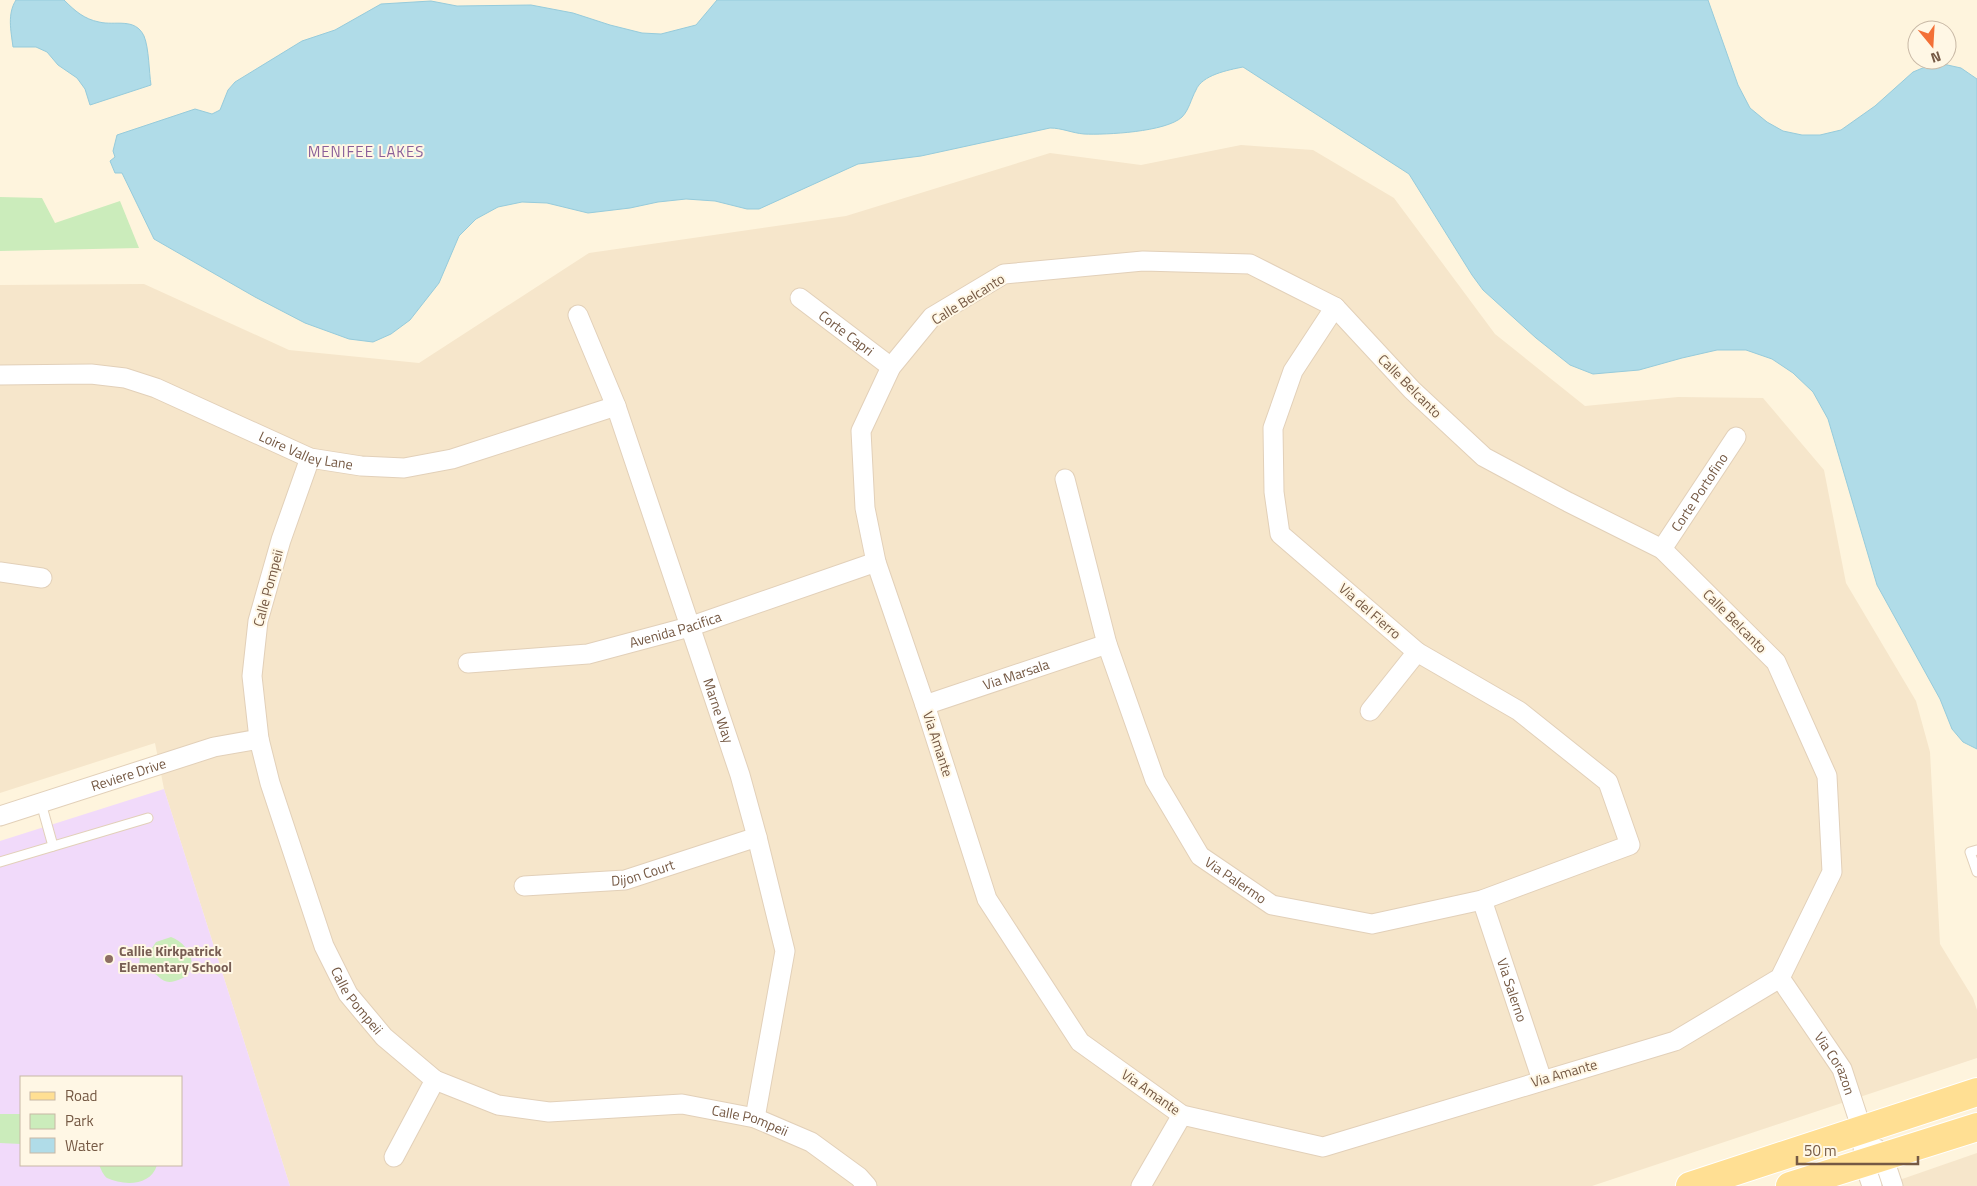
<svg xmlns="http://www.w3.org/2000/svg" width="1977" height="1186" font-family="'Titillium Web',sans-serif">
  <rect width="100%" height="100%" fill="#fef4dd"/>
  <g fill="#f6e6cb">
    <polygon points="1241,145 1313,150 1394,198 1495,334 1585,406 1678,397 1763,398 1824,470 1846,583 1916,701 1930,752 1940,944 1973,998 1977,1010 1977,1058 1592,1186 290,1186 164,789 155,743 0,793 0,285 144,284 289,350 419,363 589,253 846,216 1050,153 1141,165"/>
    <polygon points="1977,1153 1977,1186 1882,1186"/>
  </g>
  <path fill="#f1dafa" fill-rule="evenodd" d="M 164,789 L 290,1186 L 0,1186 L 0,841 ZM 21,1077 L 181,1077 L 181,1165 L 21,1165 Z"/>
  <g fill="#cbecbb">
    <polygon points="0,197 42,198 55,223 120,201 139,248 0,251"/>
    <path d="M 171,937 C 193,945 202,975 175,981 C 162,985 160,975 151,972 C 148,971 142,972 139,972 L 140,951 L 150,951 L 156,942 Z"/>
    <polygon points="0,1114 21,1114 21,1144 0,1143"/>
    <path d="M 99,1165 L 157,1165 C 151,1186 124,1186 107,1178 C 103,1175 101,1169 99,1165 Z"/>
  </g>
  <g fill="#b0dce8" stroke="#96cbdb">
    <path d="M 16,0 L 64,0 C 75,11 84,19 99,22 C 115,26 135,17 144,36 C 149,48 149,72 151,85 L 90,105 L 85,89 L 77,78 L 58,65 L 47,52 L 36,47 L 13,47 C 11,31 7,14 16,0 Z"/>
    <path d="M 717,0 L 1708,0 L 1738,85 L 1750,108 L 1767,122 L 1783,131 L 1802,135 L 1820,135 L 1841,130 L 1875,106 L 1913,72 L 1925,67 L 1943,64 L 1961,68 L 1977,79 L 1977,749 L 1963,742 L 1952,729 L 1940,699 L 1877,585 L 1828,419 L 1813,392 L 1793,373 L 1772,359 L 1746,350 L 1717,350 L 1682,358 L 1639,370 L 1593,374 L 1570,365 L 1536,338 L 1483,290 L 1472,275 L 1409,174 L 1243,67 C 1228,70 1202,75 1196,90 C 1191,99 1189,110 1182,117 C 1166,132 1106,135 1084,134 C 1072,133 1062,128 1050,128 L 921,156 L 858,164 L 759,209 L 747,209 L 715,201 L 686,199 L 658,202 L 630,208 L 588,213 L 547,203 L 522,202 L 498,207 L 476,219 L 459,236 L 439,283 L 410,320 L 391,334 L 373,342 L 349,339 L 305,323 L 255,297 L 154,239 L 122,173 L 115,173 L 110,161 L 115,157 L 113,151 L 117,135 L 195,109 L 212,114 L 220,110 L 228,90 L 235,82 L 302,41 L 335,30 L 381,4 L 431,1 L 457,6 L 531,5 L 573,13 L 610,25 L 642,33 L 661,34 L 696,25 Z"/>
  </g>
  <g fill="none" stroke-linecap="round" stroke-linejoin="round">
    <defs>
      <g id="service">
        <polyline points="41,803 53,846"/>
        <polyline points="1977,850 1970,852 1977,872"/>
        <polyline points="0,862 148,818"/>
      </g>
      <g id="minor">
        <polygon points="1143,261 1250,264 1335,307 1412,390 1484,457 1568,502 1662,549 1776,662 1827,776 1832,872 1780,978 1675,1041 1323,1147 1182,1115 1080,1042 987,899 925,705 876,562 865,508 861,431 891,367 932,317 1004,274"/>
        <path id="s1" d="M 800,298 L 891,367"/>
        <path id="s2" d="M 578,315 L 616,406 L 740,775 L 757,837 L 785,951 L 755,1118"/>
        <path id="s3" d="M 0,375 L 91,374 L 125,378 L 156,388 L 310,458 L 361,466 L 404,468 L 452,459 L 616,406"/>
        <path id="s4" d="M 310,458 L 281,540 L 258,621 L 252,676 L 259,739 L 270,783 L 324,946 L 348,994 L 384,1037 L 435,1080 L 498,1105 L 549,1112 L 682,1104 L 755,1118 L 811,1142 L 859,1177 L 867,1186"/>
        <path id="s5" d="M 1065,479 L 1107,644 L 1155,780 L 1200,856 L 1272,905 L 1372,924 L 1482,900 L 1630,845 L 1608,782 L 1519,711 L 1417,652 L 1280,534 L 1274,492 L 1273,428 L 1293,371 L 1335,307"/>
        <path id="s6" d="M 1662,549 L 1736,437"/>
        <polyline points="0,572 42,578"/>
        <path id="s7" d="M 468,663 L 588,654 L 689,627 L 876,562"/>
        <path id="s8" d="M 925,705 L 1107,644"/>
        <polyline points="1370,711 1417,652"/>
        <path id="s9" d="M 0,816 L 214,747 L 259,739"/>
        <path id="s10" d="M 524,886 L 625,880 L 757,837"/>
        <path id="s11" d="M 1482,900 L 1542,1080"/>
        <path id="s12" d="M 1780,978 L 1842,1069 L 1862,1130 L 1864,1162 L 1872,1186"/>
        <polyline points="1877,1149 1883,1156 1893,1186"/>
        <polyline points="394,1157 435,1080"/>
        <polyline points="1141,1186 1182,1115"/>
      </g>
      <g id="primary">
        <polyline points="1690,1186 1977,1092"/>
        <polyline points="1790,1186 1977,1127"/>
      </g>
    </defs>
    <use href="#service" stroke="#e2d0b9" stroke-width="11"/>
    <use href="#minor" stroke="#e2d0b9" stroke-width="21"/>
    <use href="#primary" stroke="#fff" stroke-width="30"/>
    <use href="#service" stroke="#fff" stroke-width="9"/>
    <use href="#minor" stroke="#fff" stroke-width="19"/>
    <use href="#primary" stroke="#ffdf93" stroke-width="28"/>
  </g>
  <circle fill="#8d6e63" stroke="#fff7e5" stroke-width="2" cx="109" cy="959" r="5"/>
  <g text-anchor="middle" stroke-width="4" stroke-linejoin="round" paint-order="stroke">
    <g font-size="14" fill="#755944" stroke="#fff7e5">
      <text transform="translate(968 299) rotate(-32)" y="5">Calle Belcanto</text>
      <text dy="5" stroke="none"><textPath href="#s1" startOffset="58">Corte Capri</textPath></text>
      <text transform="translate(1410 386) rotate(45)" y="5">Calle Belcanto</text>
      <text dy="5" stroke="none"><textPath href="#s3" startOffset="321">Loire Valley Lane</textPath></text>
      <text dy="5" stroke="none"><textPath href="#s6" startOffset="68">Corte Portofino</textPath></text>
      <text transform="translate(268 588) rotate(-75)" y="5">Calle Pompeii</text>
      <text transform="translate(1370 611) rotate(41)" y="5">Via del Fierro</text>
      <text transform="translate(1735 621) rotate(45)" y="5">Calle Belcanto</text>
      <text dy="5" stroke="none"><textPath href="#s7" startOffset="211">Avenida Pacifica</textPath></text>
      <text dy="5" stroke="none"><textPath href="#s8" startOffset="96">Via Marsala</textPath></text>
      <text dy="5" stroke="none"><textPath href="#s2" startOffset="420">Marne Way</textPath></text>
      <text transform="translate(938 744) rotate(72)" y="5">Via Amante</text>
      <text dy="5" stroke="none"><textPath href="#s9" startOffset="135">Reviere Drive</textPath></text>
      <text dy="5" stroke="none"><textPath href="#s10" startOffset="120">Dijon Court</textPath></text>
      <text dy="5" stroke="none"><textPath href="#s5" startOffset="446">Via Palermo</textPath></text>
      <text dy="5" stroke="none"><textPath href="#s11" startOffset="95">Via Salerno</textPath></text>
      <text dy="5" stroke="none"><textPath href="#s4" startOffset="571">Calle Pompeii</textPath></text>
      <text dy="5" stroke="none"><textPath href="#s12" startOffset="102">Via Corazon</textPath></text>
      <text transform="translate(1564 1073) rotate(-16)" y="5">Via Amante</text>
      <text transform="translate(1151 1092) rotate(35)" y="5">Via Amante</text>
      <text dy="5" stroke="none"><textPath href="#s4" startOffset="1006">Calle Pompeii</textPath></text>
    </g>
    <g font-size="14" font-weight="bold" fill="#785e54" stroke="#fff7e5" text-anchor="start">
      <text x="119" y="956">Callie Kirkpatrick<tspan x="119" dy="16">Elementary School</tspan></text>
    </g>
    <g font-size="15" letter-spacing="1" fill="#8a5f99" stroke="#fff7e5">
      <text x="366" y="157">MENIFEE LAKES</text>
    </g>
  </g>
  <rect x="20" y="1076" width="162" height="90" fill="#fff7e5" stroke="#c8b8a5"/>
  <rect x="30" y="1092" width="25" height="8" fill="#ffdf93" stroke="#c8b8a5"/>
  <text x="65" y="1101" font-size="15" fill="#755944">Road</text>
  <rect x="30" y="1114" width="25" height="15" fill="#cbecbb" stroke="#c8b8a5"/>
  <text x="65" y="1126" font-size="15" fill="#755944">Park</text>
  <rect x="30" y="1138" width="25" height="15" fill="#b0dce8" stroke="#c8b8a5"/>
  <text x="65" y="1151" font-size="15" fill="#755944">Water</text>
  <g transform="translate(1932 45) rotate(162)"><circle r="24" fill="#fff7e5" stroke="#c8b8a5"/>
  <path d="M0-4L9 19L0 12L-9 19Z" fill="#f37037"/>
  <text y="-8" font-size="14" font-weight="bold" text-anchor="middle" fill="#755944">N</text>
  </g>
  <path d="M1797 1156v8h121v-8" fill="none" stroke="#755944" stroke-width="2.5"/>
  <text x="1804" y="1156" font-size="15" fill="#755944" stroke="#fff7e5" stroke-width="4" paint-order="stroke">50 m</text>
</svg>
